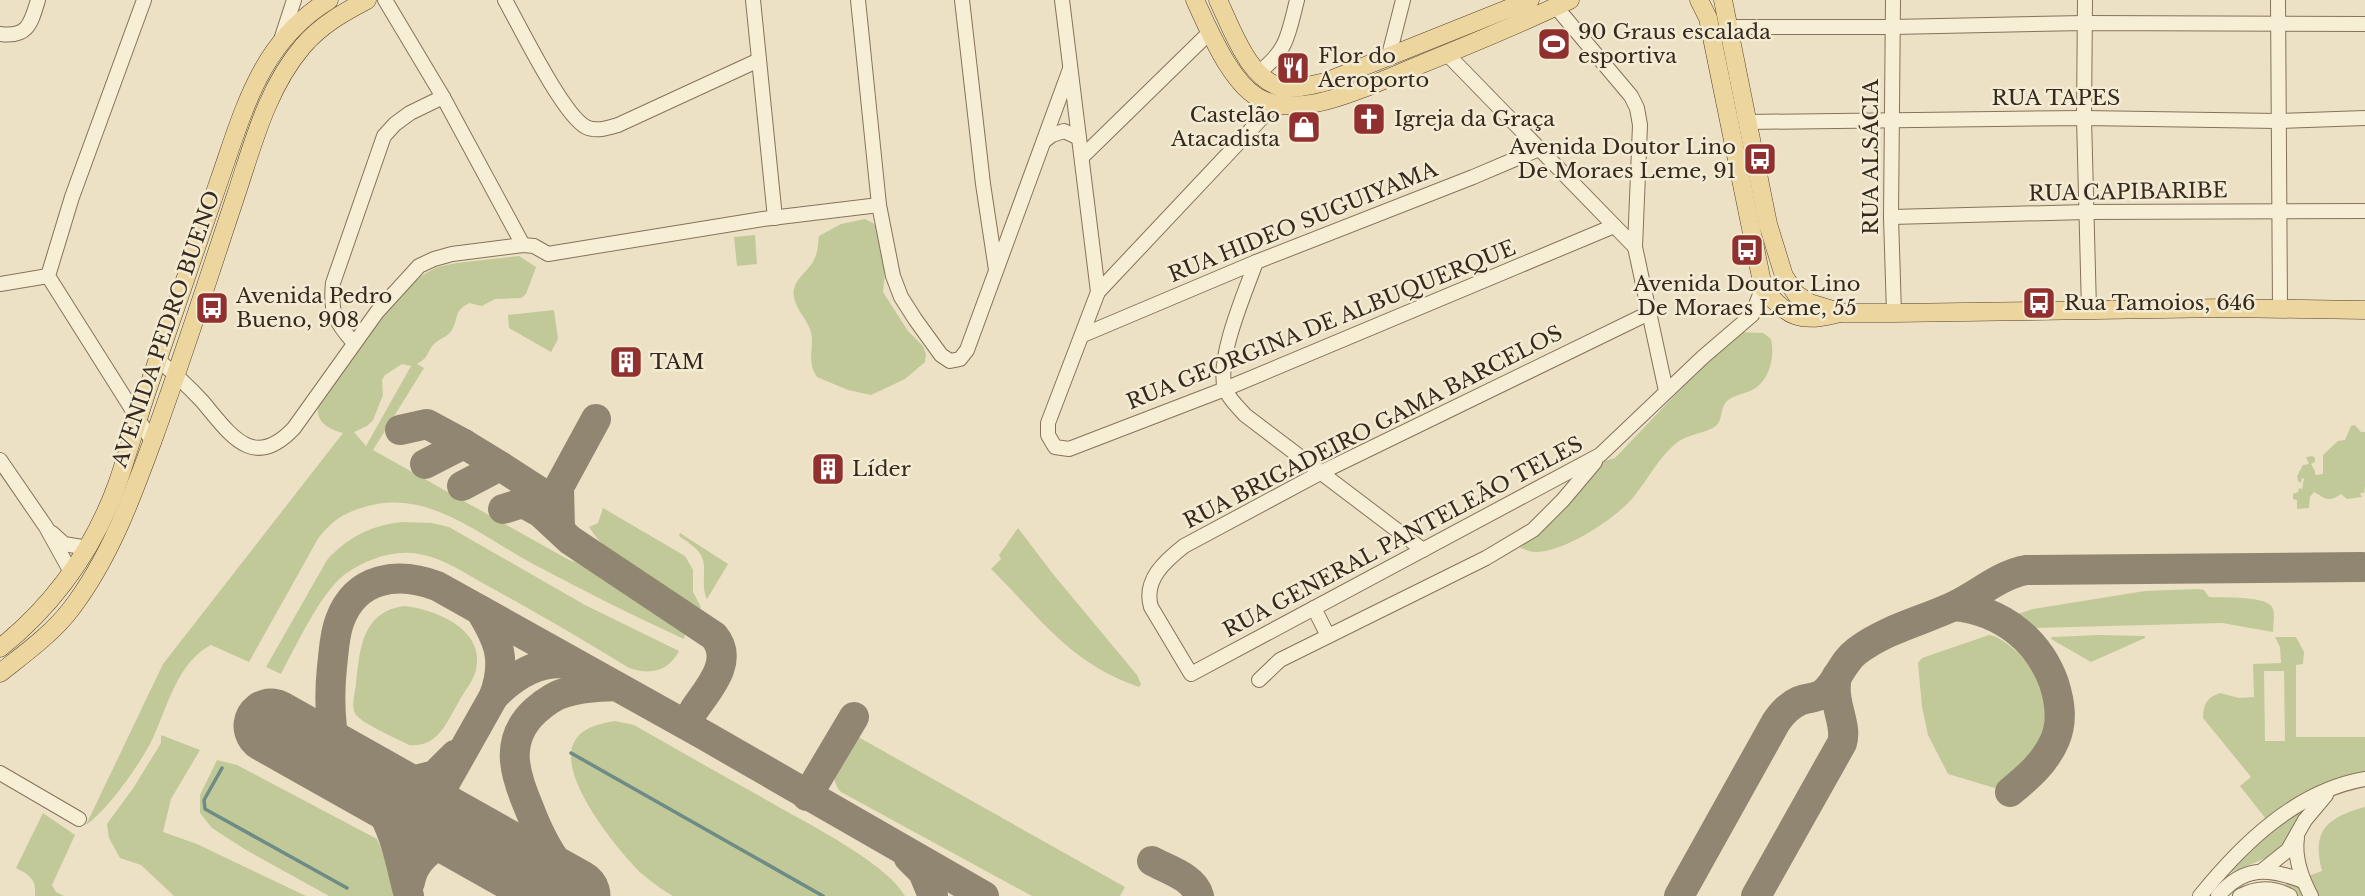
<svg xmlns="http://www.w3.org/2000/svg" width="2365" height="896" font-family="'Libre Baskerville',serif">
  <rect width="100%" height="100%" fill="#ece1c4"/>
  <g fill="#c2c998" fill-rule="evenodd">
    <path d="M 865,219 L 873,223 L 880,231 L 885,272 L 883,292 L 908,331 L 923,346 L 926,354 L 925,362 L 905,379 L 871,395 L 848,390 L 817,377 C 805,359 816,346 810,329 C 805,316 791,304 794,289 C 797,276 810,270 815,258 C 818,251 818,243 819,236 L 841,224 Z"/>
    <polygon points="755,235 757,264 737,266 734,237"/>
    <path d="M 519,256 L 536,267 L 526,294 L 521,298 L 495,299 L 482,306 L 469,303 C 453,312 459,318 452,330 C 448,337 440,338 434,344 C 426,352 431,356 417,364 L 424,368 L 373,450 L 569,560 L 605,572 L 655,606 L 685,635 L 684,639 C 634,616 584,591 535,565 C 483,538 430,489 368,506 C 345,512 334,519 319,537 L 249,662 L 211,645 C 177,662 167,709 152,740 C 140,764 107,811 86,825 L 163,664 L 343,433 C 328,429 315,422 318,404 L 381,313 L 421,276 L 437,267 L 457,263 ZM 402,364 L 411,366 L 366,446 L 354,432 L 367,426 L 373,420 L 383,395 L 382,380 L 385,375 Z"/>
    <polygon points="554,310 558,339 551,352 509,328 508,315"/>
    <path d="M 1739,332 L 1763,333 L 1771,339 C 1775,356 1770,381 1752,390 C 1744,394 1734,395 1727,401 C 1719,409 1724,422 1713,428 C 1699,435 1686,434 1674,445 C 1658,459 1648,479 1635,495 C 1619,517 1563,553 1535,552 C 1530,552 1525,549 1520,548 L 1550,520 L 1602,462 L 1615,458 L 1693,376 Z"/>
    <path d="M 2355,425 L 2361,432 L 2365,432 L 2365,486 L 2364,493 L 2360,493 L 2362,497 L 2347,499 L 2341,494 C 2327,504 2324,497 2314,492 L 2310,497 L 2309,508 L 2297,509 L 2297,500 L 2293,499 L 2293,494 L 2298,492 L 2299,488 L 2302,489 L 2304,479 L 2302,478 L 2301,483 L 2298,481 L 2297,476 L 2303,465 L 2309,464 L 2306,457 L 2312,456 L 2315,458 L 2315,462 L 2311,464 L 2315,471 L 2315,475 L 2323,474 L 2323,455 L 2338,441 L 2345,440 L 2351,426 Z"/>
    <path d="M 603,508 L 685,556 L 693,570 L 693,592 L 701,607 L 699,611 C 663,586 612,564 589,527 L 598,523 Z"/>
    <path d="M 402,522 L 432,523 L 449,527 L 585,605 L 679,651 C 668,672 650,675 629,668 C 582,639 534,611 486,585 C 465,573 443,558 419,554 C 393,549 364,560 344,575 C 320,594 296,646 281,674 L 266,667 L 327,560 C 348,537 372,525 402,522 Z"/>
    <path d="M 1018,528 L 1053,574 L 1137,675 L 1141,684 L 1139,687 C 1068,662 1042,619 991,569 L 1001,559 L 999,555 Z"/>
    <path d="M 680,533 L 728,564 L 707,599 C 700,585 708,568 701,555 C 696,547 686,541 679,536 Z"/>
    <path d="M 2198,589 L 2204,590 L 2209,597 C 2222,598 2269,595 2273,609 C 2275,616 2273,626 2273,632 L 2222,623 L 2034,628 L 2014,615 L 2033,609 L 2145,591 Z"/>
    <path d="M 405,606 C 437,610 486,630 476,670 C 473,682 463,693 458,703 C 446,724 437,748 409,745 C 397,739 364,724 357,716 C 350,709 355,693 356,684 C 360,649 362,611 405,606 Z"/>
    <path d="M 1989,635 C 2001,637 2012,647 2021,656 C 2032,666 2038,679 2042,693 C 2054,735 2029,766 1995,788 L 1948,774 L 1928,735 L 1922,707 L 1918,663 L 1922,658 Z"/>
    <polygon points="2099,635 2145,636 2145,638 2091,662 2051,639 2052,637"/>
    <path d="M 2275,637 L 2296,637 L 2304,652 L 2303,664 L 2296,665 L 2296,737 L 2365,737 L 2365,771 C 2328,778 2297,801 2266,819 L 2240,786 L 2251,777 L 2203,718 C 2204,704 2206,698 2220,693 L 2239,698 L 2254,697 L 2253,664 L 2281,663 L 2280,647 ZM 2264,671 L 2284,671 L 2285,741 L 2265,741 Z"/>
    <path d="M 615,721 L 634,725 C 679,751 724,776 770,802 C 803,821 887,863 905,896 L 673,896 C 662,890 652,882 642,874 C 619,852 552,771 576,739 C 584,727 602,723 615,721 Z"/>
    <path d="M 853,734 L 1125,887 L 1120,896 L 1032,896 L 841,792 C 824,774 844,751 853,734 Z"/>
    <polygon points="161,735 200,750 171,799 163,832 197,844 306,896 174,896 141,865 120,858 109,838 107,824 134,787 161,743"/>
    <polygon points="217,760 237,765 377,839 388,866 394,896 329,896 246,850 212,828 200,813 200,795"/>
    <path d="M 2365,807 L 2365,896 L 2237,896 L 2278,887 L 2322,871 C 2311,830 2328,817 2365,807 Z"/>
    <path d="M 43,813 L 75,835 L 52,885 L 56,892 L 64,896 L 35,896 C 36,879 31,876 16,868 Z"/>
    <polygon points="2298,813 2302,817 2278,853 2229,873 2272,831"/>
  </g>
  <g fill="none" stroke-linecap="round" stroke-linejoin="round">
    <g stroke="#6d8c85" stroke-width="3.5">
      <polyline points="571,753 823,896"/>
      <polyline points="222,768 204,800 205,809 347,888"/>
    </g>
    <g stroke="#918671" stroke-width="30">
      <polyline points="400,430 427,424 464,444"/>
      <polyline points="425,464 464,444 500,466"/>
      <polyline points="462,486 500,466 545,495 560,529 559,487 596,419"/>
      <path d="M 503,509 L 523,503 L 541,513 L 570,540 L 714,636 C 735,661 708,689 694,710"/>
      <path d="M 1955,606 C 2001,611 2038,639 2054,683 C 2060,702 2063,721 2055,740 C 2045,763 2028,777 2010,792"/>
      <path d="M 480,610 C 499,641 507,660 494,696 C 516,674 542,658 574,665"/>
      <polyline points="373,776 400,784 435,775 455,755"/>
      <polyline points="807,796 854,717"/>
      <polyline points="909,858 923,872 933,896"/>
      <path d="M 1152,861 C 1168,870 1194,877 1199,896"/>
      <polyline points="405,875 410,845 494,696"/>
      <path d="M 410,882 C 413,862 432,844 452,841 C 463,840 475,844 486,846"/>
      <path d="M 409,896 C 402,870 397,839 384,815 C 371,792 343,777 336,752 C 330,724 329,695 332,667 C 334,651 334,635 340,620 C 356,577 398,571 437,586 L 704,735 L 984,896"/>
      <path d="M 588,896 C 580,889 572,881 565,873 C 549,854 538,832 529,808 C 514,773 504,740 535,711 C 545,702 555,695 567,692 C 582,687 599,687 615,686"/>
      <path d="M 1679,896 L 1776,722 C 1782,713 1788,706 1799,701 C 1807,698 1817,698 1824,693 C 1838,681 1842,662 1857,651 C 1886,629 1922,621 1954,606 C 1978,595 1999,575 2026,570 L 2362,567"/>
      <path d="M 1756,896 L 1842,743 C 1848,724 1831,703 1837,676"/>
    </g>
    <polyline stroke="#918671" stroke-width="75" points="271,726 573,896"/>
    <defs>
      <g id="minor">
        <polyline points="144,0 72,197 48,276 152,441"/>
        <polyline points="385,0 443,97 523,245"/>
        <path d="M 505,0 C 520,27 563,115 586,127 C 596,132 608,128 618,125 L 759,60"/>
        <polyline points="753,0 775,218"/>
        <polyline points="858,0 879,205 893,276 901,297 915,319 941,355 950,361 960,359 967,350 1070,69"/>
        <polyline points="962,0 983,184 996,270"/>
        <polyline points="1062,0 1098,292"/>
        <polyline points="1893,0 1891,217 1894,313"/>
        <polyline points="2085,0 2084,118 2089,310"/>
        <polyline points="2278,0 2280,308"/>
        <polyline points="1556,7 1631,96 1637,108 1640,125 1635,247 1666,391"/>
        <polyline points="1730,27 1892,27 2085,23 2365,24"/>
        <path d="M 0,34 C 28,38 31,23 38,0"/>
        <polyline points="281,40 294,0"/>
        <polyline points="1447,54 1635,247"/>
        <polyline points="1389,55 1403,0"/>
        <path d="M 1258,73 C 1288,50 1288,35 1297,0"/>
        <polyline points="1275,104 1098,292 1048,423 1048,435 1055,447 1069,449 1225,389 1614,226"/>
        <polyline points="1747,122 2084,118 2278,121 2365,118"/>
        <polyline points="1044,141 1052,135 1064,131 1079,138"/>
        <polyline points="1082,157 1210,32"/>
        <polyline points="1891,217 2086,212 2365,211"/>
        <path d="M 1256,262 C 1245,293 1216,358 1225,389 C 1229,399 1238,407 1245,415 L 1423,550"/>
        <polyline points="0,284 48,276"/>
        <path d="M 1649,313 L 1322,472 L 1184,546 C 1165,561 1143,580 1151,607 L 1191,674 L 1600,455 L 1703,357 L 1752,315 L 1763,287"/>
        <polyline points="1083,335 1256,262 1473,177 1539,149"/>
        <path d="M 354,343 C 335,322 330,312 333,283 L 384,136 L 395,124 L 410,113 L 443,97"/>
        <path d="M 158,360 C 174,373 188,386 202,401 C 230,434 253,472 294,428 L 377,312 L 419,266 L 434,259 L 452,254 L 523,245 L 534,246 L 548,254 L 763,219 L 879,205"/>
        <polyline points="0,460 46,527 72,574"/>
        <polyline points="52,533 64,544 88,548"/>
        <polyline points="1314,608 1328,636"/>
        <polyline points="1259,680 1280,660 1486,558 1533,530 1563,500 1595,462"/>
        <polyline points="0,773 79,819"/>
        <path d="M 2297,838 C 2294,858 2302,879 2311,896"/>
        <polyline points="2263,870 2288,850 2305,820 2326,795"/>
        <path d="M 2200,896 C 2242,844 2296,791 2365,779"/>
        <path d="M 2218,896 C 2244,865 2269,868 2303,881"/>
        <path d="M 2240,896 C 2258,887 2273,887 2290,896"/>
      </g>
      <g id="major">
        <path d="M 1195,0 C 1209,30 1232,87 1263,100 C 1279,107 1300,106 1316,103 C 1347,97 1388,78 1417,66 C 1469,45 1520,24 1570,0"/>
        <path d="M 1218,0 C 1232,29 1250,84 1286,88 C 1299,89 1312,85 1325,82 L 1530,0"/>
        <path d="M 1699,0 L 1708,18 L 1763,287 C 1787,319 1802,323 1840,313"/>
        <polyline points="1723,0 1768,224 1784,276 1796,294 1810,303 1843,313 1894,313 2225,308 2365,310"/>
        <path d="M 0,648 C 55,604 94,549 118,482 C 128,452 137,421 147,391 C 171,321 195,251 219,181 C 244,110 260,42 329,0"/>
        <path d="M 0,673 C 24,654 52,634 71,609 C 110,558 132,497 154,437 C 183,357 209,276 236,195 C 253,144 267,88 303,46 C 321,25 344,12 367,0"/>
      </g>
    </defs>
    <use href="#minor" stroke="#85735b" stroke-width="16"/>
    <use href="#major" stroke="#53412f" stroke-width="19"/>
    <use href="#minor" stroke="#f7eed6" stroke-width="14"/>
    <use href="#major" stroke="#edd69d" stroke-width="18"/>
  </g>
  <defs>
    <symbol id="stadium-square" viewBox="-11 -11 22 22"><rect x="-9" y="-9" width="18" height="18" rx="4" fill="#91312f" stroke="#f3ebd3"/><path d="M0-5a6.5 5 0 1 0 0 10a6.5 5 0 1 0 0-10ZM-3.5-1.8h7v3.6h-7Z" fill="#fff"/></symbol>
    <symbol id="restaurant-square" viewBox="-11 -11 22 22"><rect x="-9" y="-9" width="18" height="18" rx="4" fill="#91312f" stroke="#f3ebd3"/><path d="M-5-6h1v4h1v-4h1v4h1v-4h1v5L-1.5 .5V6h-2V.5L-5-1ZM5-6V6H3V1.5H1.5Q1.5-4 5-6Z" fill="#fff"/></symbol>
    <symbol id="church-square" viewBox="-11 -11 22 22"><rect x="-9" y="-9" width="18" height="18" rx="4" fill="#91312f" stroke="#f3ebd3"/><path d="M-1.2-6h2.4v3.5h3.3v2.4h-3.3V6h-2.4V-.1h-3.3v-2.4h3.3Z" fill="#fff"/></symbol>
    <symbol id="shop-square" viewBox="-11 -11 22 22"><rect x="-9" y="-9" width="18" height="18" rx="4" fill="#91312f" stroke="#f3ebd3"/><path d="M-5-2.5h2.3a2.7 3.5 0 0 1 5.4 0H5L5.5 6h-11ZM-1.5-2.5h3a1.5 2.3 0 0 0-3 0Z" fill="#fff"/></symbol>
    <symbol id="bus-square" viewBox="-11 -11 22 22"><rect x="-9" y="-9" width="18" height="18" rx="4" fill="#91312f" stroke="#f3ebd3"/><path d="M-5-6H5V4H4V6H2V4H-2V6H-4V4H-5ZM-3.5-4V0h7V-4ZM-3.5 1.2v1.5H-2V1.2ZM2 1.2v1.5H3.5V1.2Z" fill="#fff"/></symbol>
    <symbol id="building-square" viewBox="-11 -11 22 22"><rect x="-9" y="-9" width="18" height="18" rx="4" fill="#91312f" stroke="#f3ebd3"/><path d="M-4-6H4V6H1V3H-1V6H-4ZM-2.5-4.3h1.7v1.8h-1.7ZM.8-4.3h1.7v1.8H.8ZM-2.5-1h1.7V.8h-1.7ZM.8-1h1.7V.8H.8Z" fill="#fff"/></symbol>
  </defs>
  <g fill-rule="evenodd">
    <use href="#stadium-square" x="1535" y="25" width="38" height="38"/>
    <use href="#restaurant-square" x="1274" y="49" width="38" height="38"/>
    <use href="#church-square" x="1350" y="100" width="38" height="38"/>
    <use href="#shop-square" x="1285" y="108" width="38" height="38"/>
    <use href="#bus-square" x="1741" y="140" width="38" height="38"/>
    <use href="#bus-square" x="1728" y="231" width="38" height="38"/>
    <use href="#bus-square" x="2020" y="284" width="38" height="38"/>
    <use href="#bus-square" x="193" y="289" width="38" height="38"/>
    <use href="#building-square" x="607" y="343" width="38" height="38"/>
    <use href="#building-square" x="809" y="450" width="38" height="38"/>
  </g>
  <g text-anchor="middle" stroke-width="5" stroke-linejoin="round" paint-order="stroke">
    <g font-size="21" fill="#362a1e" stroke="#f3ebd3" text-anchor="start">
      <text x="1578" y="39">90 Graus escalada<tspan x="1578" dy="24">esportiva</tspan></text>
      <text x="1318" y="63">Flor do<tspan x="1318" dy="24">Aeroporto</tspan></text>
      <text x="1280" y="122" text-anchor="end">Castelão<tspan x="1280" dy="24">Atacadista</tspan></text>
      <text x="1394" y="126">Igreja da Graça</text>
      <text x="1736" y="154" text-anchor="end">Avenida Doutor Lino<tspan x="1736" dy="24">De Moraes Leme, 91</tspan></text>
      <text x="1747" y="291" text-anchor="middle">Avenida Doutor Lino<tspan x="1747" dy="24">De Moraes Leme, 55</tspan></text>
      <text x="236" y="303">Avenida Pedro<tspan x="236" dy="24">Bueno, 908</tspan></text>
      <text x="2064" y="310">Rua Tamoios, 646</text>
      <text x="650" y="369">TAM</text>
      <text x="852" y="476">Líder</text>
    </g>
    <g font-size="21" fill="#362a1e" stroke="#f3ebd3">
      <text x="2056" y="105">RUA TAPES</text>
      <text transform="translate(1871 157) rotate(-90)" y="7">RUA ALSÁCIA</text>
      <text transform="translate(2128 192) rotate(-1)" y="7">RUA CAPIBARIBE</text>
      <text transform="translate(1303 222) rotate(-22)" y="7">RUA HIDEO SUGUIYAMA</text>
      <text transform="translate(1321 325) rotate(-22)" y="7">RUA GEORGINA DE ALBUQUERQUE</text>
      <text transform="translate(166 329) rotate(-71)" y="7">AVENIDA PEDRO BUENO</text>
      <text transform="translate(1373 427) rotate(-27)" y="7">RUA BRIGADEIRO GAMA BARCELOS</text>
      <text transform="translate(1403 537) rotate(-28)" y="7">RUA GENERAL PANTELEÃO TELES</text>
    </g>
  </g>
</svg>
